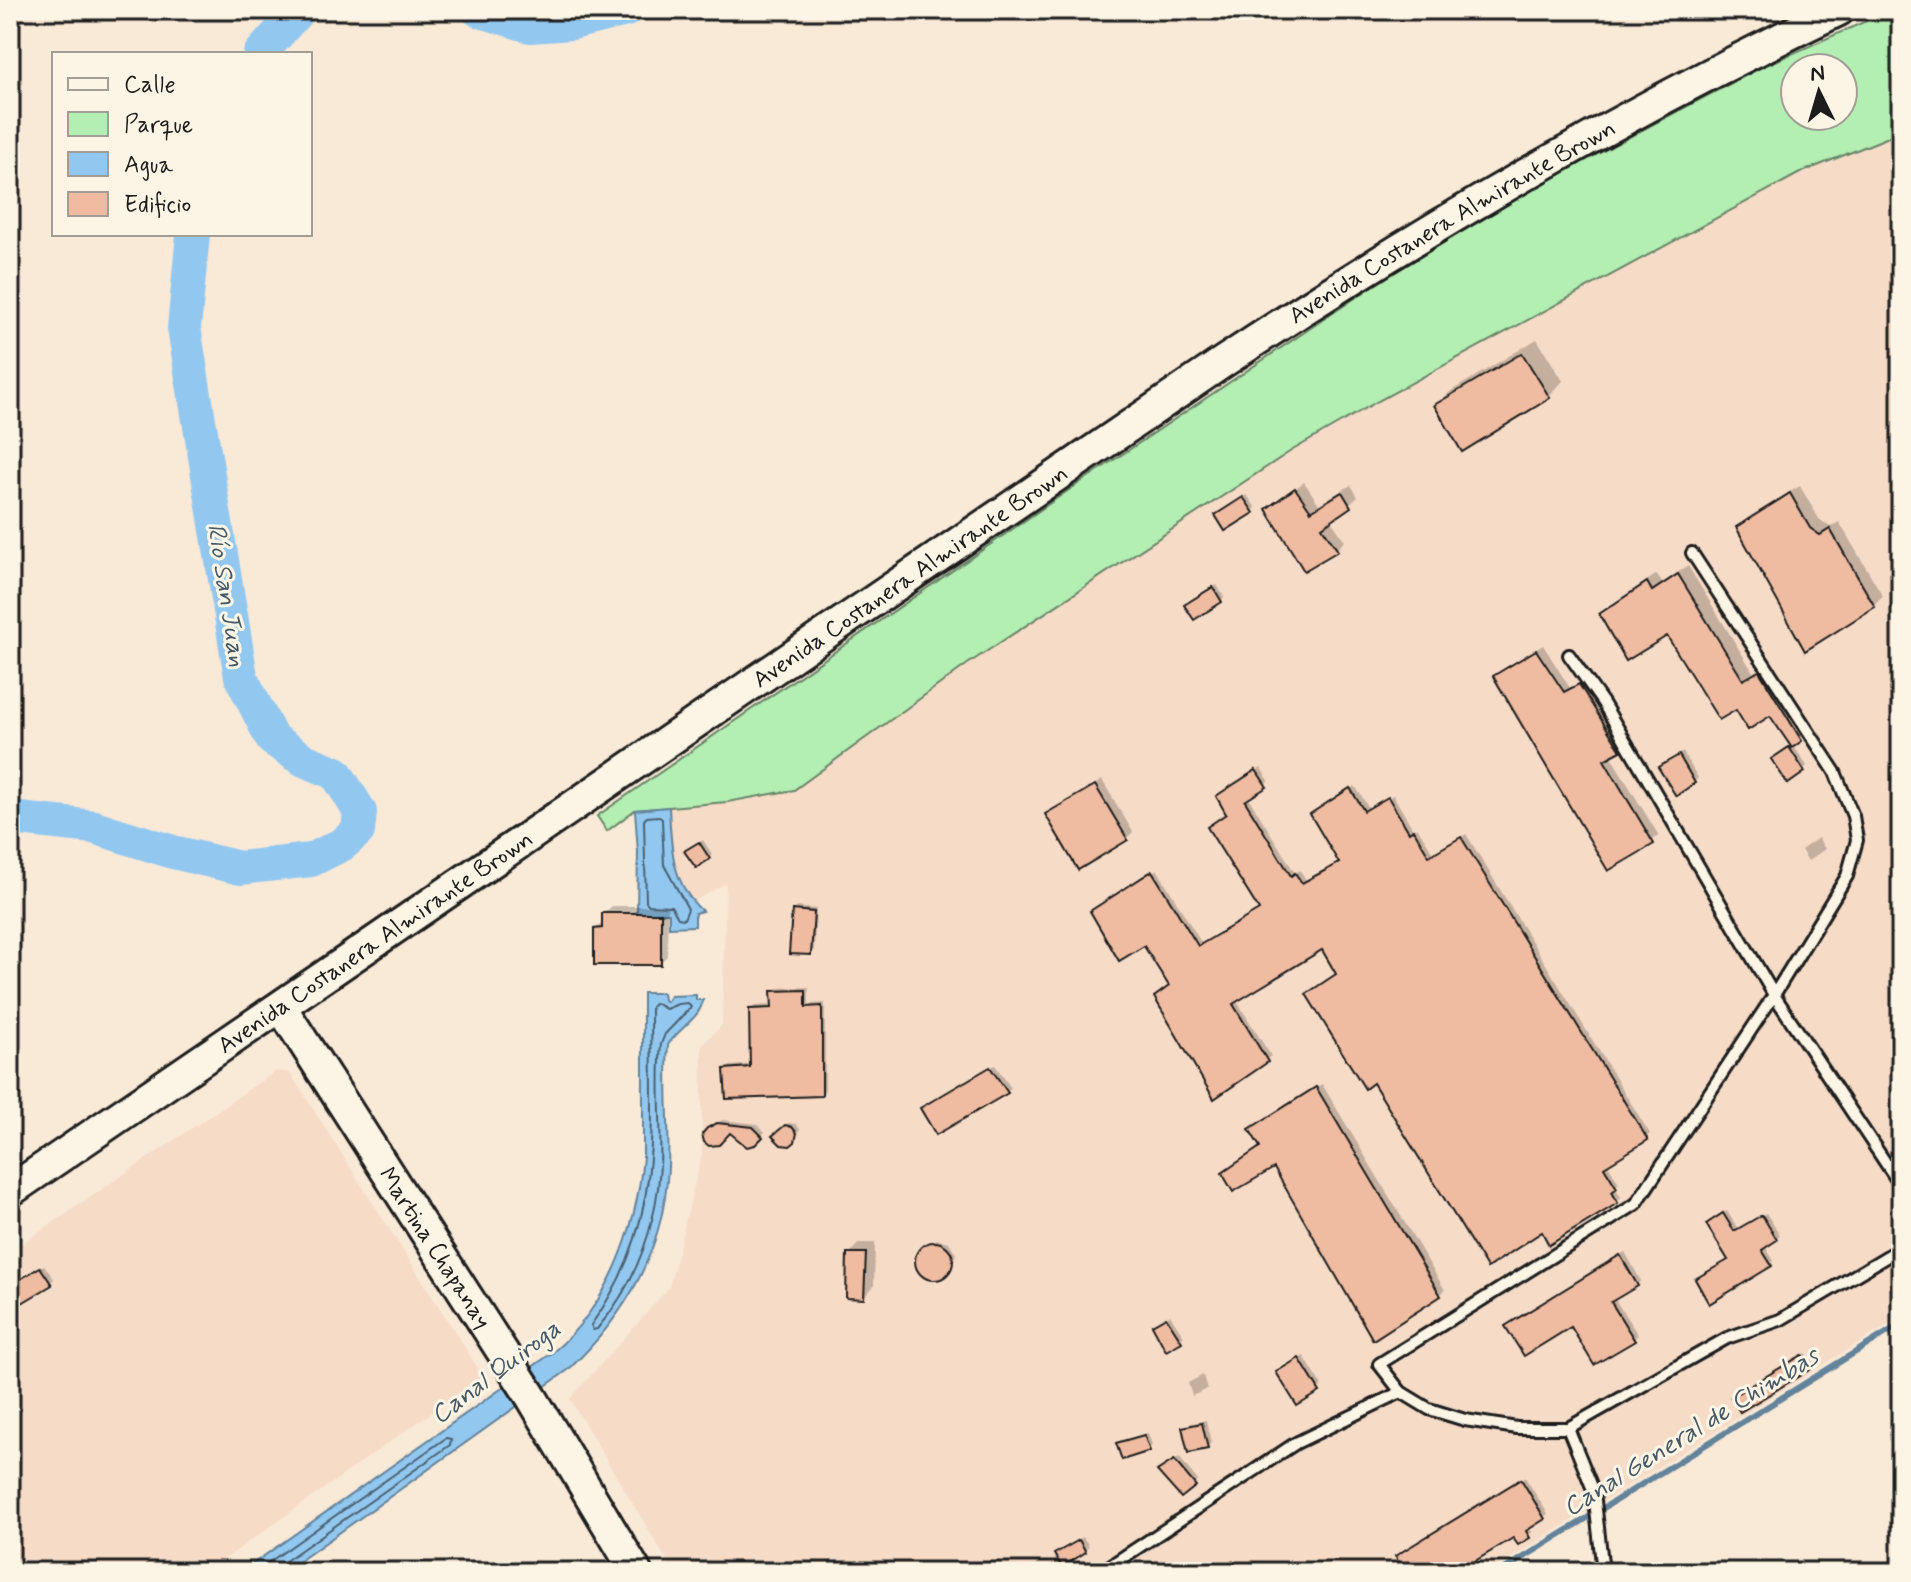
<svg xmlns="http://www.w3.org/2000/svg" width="1911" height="1582" font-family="Mynerve,sans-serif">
  <rect width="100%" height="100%" fill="#f9e9d7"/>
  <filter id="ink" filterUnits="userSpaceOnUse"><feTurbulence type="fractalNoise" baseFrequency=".0125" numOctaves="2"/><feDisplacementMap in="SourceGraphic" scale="16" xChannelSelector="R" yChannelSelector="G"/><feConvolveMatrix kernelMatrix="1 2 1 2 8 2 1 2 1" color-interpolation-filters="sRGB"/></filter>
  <g filter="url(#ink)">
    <g fill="#f6dbc7">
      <polygon points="1901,132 1901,1317 1488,1572 674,1572 570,1399 669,1288 702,1155 702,1045 722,1025 726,883 693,902 672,862 669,807 727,802 794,790 969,663 1291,451 1378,401 1800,173"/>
      <polygon points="276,1071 290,1073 483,1376 206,1572 10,1572 10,1252"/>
    </g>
    <path fill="#b3eeb3" stroke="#688568" stroke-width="2" fill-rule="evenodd" d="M 1891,10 L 1901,10 L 1901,132 L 1800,173 L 1378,401 L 1291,451 L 969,663 L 794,790 L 727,802 L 635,810 L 607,831 L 597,816 L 1066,492 L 1388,276 L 1542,184 L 1640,131 L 1760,68 ZM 1795,68 L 1843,68 L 1843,116 L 1795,116 Z"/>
    <g fill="#92c8f0" stroke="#63839b" stroke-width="2">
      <path d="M 669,807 C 671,847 671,882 702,911 L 695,913 L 695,926 L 669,927 L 669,913 L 637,913 L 638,852 L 635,810 Z"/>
      <path d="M 643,993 L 663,993 L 664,1000 L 667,1002 L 670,996 L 696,995 L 696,1000 L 703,1000 C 700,1019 678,1028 668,1045 C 665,1085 670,1126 668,1167 C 664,1251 627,1314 568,1370 L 284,1572 L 241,1572 L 552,1353 C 610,1304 636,1231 643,1157 Z"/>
    </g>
    <g fill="#0003">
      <polygon points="1537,339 1563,381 1549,396 1436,405 1451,391"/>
      <polygon points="1304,482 1319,504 1351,485 1358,497 1330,519 1345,541 1337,549 1305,569 1268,509"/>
      <polygon points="1800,486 1819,519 1830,527 1839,522 1883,596 1874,605 1738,527 1747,518"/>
      <polygon points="1247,495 1256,508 1253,511 1221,511"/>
      <polygon points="1688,566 1753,672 1769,663 1810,730 1793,745 1807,766 1803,770 1777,756 1793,746 1771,713 1736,707 1668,633 1601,614 1611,605 1657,574 1662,583"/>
      <polygon points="1217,585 1224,597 1221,601 1190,601"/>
      <polygon points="1543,645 1570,688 1585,680 1625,743 1610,755 1659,836 1609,868 1495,676"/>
      <polygon points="1683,752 1698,778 1694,782 1664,764"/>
      <polygon points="1261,768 1269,781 1248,797 1295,873 1300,870 1306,880 1340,861 1316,810 1355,786 1369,808 1393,795 1413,829 1417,827 1434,854 1466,834 1650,1134 1607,1163 1619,1183 1615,1187 1621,1197 1617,1201 1550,1242 1322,948 1236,1000 1271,1056 1215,1096 1171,986 1145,943 1097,907 1157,869 1202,944 1260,909 1222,793"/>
      <polygon points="1102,780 1133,832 1127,838 1048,815"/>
      <polygon points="1818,838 1825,849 1808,861 1801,850"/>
      <polygon points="703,840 712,854 709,858 691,848"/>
      <polygon points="612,906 668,906 667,956 660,963 596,929 604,921 604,913"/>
      <polygon points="797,907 816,909 814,949 811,953 794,911"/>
      <polygon points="809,987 809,1004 825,1003 825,1090 822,1094 726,1070 730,1066 752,1064 751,1009 755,1006 773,1005 773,992 777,988"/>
      <polygon points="995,1065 1011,1088 937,1133 926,1105"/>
      <polygon points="1322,1084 1445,1290 1440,1295 1274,1165 1224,1173 1262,1146 1256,1125"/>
      <polygon points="722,1120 757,1124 765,1132 754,1143 730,1130 708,1129"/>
      <polygon points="788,1123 796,1124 800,1129 794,1140 775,1136"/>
      <polygon points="1727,1211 1738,1229 1766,1213 1780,1235 1765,1246 1774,1261 1770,1264 1730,1259 1712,1220"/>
      <polygon points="936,1239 949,1242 956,1254 951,1268 936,1278 925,1275 917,1263 919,1252"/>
      <polygon points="859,1243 875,1243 874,1286 864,1297 849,1254"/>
      <polygon points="1625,1252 1641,1281 1614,1298 1638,1335 1634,1339 1595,1363 1572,1324 1511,1323"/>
      <polygon points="44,1265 54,1279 50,1283 17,1282"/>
      <polygon points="1170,1315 1184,1336 1180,1340 1154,1325"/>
      <polygon points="1806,1353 1813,1364 1809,1367 1738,1393"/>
      <polygon points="1304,1356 1322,1386 1318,1390 1282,1368"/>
      <polygon points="1203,1375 1207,1389 1192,1396 1188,1383"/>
      <polygon points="1206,1420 1211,1443 1207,1447 1185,1428 1188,1424"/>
      <polygon points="1148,1433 1152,1445 1149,1449 1119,1444 1122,1440"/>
      <polygon points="1179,1457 1198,1481 1181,1495 1163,1468"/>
      <polygon points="1525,1477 1548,1514 1529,1526 1532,1532 1529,1536 1514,1535 1453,1572 1407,1572 1401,1553"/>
      <polygon points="1083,1537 1089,1546 1063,1564 1060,1551"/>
    </g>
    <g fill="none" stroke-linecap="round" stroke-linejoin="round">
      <g stroke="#4b6171" stroke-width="2">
        <polygon points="658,816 662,819 664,865 688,909 684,919 678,918 671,906 649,905 646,902 644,820 647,817"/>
        <path d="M 655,1003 L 666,1009 L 678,1004 L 688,1003 L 691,1007 L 665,1034 L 661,1044 C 657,1084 662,1125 660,1166 C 657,1225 636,1284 597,1329 L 593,1330 L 591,1325 C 665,1223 651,1125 651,1007 Z"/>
        <polyline points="255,1572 446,1438 451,1439 450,1445 284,1562 280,1572"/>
      </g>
      <polyline stroke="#63839b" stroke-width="6" points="1500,1572 1901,1324"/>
      <g stroke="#92c8f0" stroke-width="34">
        <polyline points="478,10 530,26 572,23 626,10"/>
        <polyline points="260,54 299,10"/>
        <polyline points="10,818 94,827 173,852 240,868 311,860 343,844 358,831 360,812 336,773 304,760 272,739 241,677 184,328 193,234"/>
      </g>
    </g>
    <g fill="#efbba1" stroke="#1c1c1c" stroke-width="2">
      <polygon points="1522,353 1550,398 1462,452 1434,405"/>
      <polygon points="1295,488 1311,511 1342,492 1351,507 1322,527 1338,551 1304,571 1266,509"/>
      <polygon points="1790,493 1810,528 1820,535 1830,529 1875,607 1805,651 1736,527"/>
      <polygon points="1243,497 1254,513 1225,531 1215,515"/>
      <polygon points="1678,574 1743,680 1759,671 1802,741 1792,748 1770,716 1748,730 1736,710 1719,720 1667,636 1626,661 1599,614 1647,582 1652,591"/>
      <polygon points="1213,587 1222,602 1194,620 1184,605"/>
      <polygon points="1536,650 1564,692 1579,684 1621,751 1604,760 1654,844 1608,871 1493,676"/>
      <polygon points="1789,747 1805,772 1788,784 1771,759"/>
      <polygon points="1679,755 1695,783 1676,796 1658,767"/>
      <polygon points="1256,770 1267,787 1245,801 1291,876 1295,873 1302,883 1339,863 1310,814 1350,788 1364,811 1388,797 1409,832 1413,829 1429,856 1461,837 1648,1140 1604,1167 1617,1188 1612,1192 1618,1203 1549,1245 1542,1232 1487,1268 1373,1083 1365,1089 1306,994 1336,974 1322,950 1233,1004 1268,1062 1214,1099 1154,997 1169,986 1144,946 1119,961 1090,911 1152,871 1198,946 1259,910 1207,827 1226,814 1216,796"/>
      <polygon points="1095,785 1128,840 1078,870 1045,814"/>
      <polygon points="699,842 710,859 696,868 684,851"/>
      <polygon points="792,910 814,912 811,955 789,954"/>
      <polygon points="602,913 661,913 661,965 594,965 594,929 602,928"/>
      <polygon points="806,990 806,1007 822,1006 822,1096 726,1099 724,1069 750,1067 749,1009 772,1008 771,991"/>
      <polygon points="990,1067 1008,1093 936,1135 920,1108"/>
      <polygon points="1316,1087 1441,1296 1373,1340 1274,1168 1233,1192 1222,1173 1260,1147 1249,1129"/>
      <polygon points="717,1123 753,1127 763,1137 755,1145 747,1147 730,1133 719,1145 709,1146 704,1142 702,1134 707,1128"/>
      <polygon points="785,1125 792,1127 797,1133 795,1142 790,1146 781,1145 772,1136"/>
      <polygon points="1723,1213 1734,1231 1762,1215 1777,1240 1762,1250 1772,1266 1709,1304 1695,1279 1728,1260 1706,1224"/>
      <circle cx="934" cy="1261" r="19"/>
      <polygon points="847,1253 866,1253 864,1299 846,1298"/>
      <polygon points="1620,1255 1638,1286 1611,1302 1635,1341 1594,1365 1571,1327 1524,1356 1505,1326"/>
      <polygon points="40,1267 52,1285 22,1303 11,1285"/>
      <polygon points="1166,1317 1182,1342 1166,1351 1152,1325"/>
      <polygon points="1802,1355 1811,1369 1740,1412 1731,1397"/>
      <polygon points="1299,1358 1320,1392 1297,1406 1276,1372"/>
      <polygon points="1202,1423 1208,1449 1188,1453 1182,1427"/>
      <polygon points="1144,1435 1150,1451 1122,1460 1116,1443"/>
      <polygon points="1174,1460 1196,1486 1181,1498 1157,1471"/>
      <polygon points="1521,1479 1545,1519 1526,1531 1530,1538 1518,1545 1513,1538 1457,1572 1405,1572 1395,1556"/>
      <polygon points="1079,1540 1086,1552 1062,1567 1054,1554"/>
    </g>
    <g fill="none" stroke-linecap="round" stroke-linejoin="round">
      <defs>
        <g id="lane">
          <polyline points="1692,553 1835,772 1853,816 1857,840 1847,876 1774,995 1636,1204 1379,1364 1401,1392 1429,1409 1465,1420 1517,1428 1568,1428 1727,1338 1780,1320 1901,1248"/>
          <polyline points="1569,655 1603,703 1774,995 1901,1186"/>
          <polyline points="1568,1428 1594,1492 1603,1572"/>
          <polyline points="1101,1572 1296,1443 1401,1392"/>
        </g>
        <g id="secondary">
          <path id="s1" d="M 281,1007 L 532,1398 L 636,1572"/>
          <path id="s2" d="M 10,1191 L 1223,362 C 1424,229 1621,114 1839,10"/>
        </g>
      </defs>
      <use href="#lane" stroke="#1c1c1c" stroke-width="16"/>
      <use href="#secondary" stroke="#1c1c1c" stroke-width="36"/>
      <use href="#lane" stroke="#fcf5e5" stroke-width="10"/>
      <use href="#secondary" stroke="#fcf5e5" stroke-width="30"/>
    </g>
  </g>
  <g text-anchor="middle" stroke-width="6" stroke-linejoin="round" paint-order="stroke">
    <g font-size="24" fill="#1c1c1c" stroke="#fcf5e5">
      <text dy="8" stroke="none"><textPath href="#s2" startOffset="1738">Avenida Costanera Almirante Brown</textPath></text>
      <text dy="8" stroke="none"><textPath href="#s2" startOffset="1090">Avenida Costanera Almirante Brown</textPath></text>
      <text dy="8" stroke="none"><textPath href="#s2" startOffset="442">Avenida Costanera Almirante Brown</textPath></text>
      <text dy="8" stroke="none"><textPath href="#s1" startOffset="286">Martina Chapanay</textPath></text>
    </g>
    <g font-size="26" font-style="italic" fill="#455866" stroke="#fcf5e5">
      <text transform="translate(228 595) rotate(81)" y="9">Río San Juan</text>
      <text transform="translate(495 1371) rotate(-37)" y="9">Canal Quiroga</text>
      <text transform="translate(1690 1431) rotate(-32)" y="9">Canal General de Chimbas</text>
    </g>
  </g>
  <rect width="1911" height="1582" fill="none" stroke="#fcf5e5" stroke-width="40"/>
  <rect x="20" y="20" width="1871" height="1542" fill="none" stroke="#1c1c1c" stroke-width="3" filter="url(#ink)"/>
  <rect x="52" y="52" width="260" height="184" fill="#fcf5e5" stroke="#a29e95" stroke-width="2"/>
  <rect x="68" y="78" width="40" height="12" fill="#fcf5e5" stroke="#a29e95" stroke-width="2"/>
  <text x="124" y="92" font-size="24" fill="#1c1c1c">Calle</text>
  <rect x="68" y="112" width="40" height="24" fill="#b3eeb3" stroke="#a29e95" stroke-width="2"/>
  <text x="124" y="132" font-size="24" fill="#1c1c1c">Parque</text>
  <rect x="68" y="152" width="40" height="24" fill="#92c8f0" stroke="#a29e95" stroke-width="2"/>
  <text x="124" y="172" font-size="24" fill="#1c1c1c">Agua</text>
  <rect x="68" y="192" width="40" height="24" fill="#efbba1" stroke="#a29e95" stroke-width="2"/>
  <text x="124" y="212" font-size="24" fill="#1c1c1c">Edificio</text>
  <g transform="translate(1819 92) rotate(355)"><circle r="38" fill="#fcf5e5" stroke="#a29e95" stroke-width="2"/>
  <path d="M0-6L14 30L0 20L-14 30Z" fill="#1c1c1c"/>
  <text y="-12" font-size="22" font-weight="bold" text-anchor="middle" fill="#1c1c1c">N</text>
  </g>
</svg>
